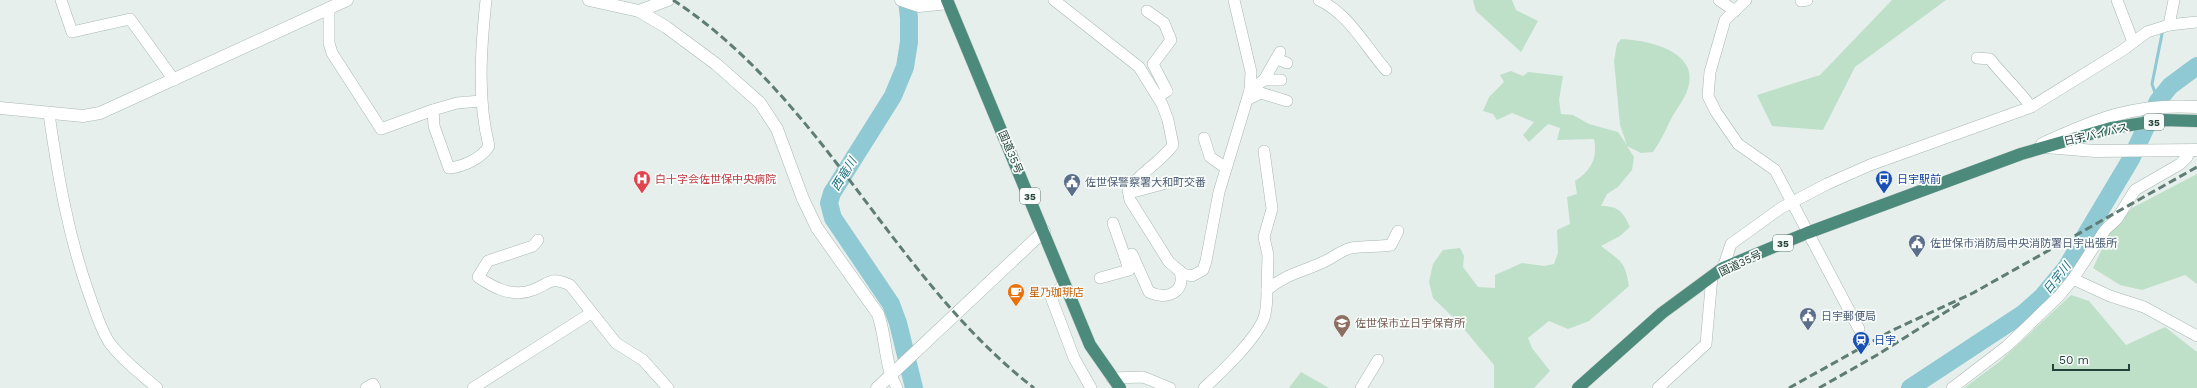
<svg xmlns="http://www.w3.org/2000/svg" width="2197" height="388" font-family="'Work Sans','Noto Sans JP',sans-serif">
  <rect width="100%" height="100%" fill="#e6efeb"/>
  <g fill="#bfe0c8">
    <polygon points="1473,0 1512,0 1516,10 1538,21 1521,52 1476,11"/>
    <polygon points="1892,0 1946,0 1855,67 1823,130 1772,126 1757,95 1820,75"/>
    <path d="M 1621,39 C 1646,40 1696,50 1689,84 C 1686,98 1679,105 1672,117 C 1666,129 1661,141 1653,152 L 1641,153 L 1627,146 L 1634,157 L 1632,170 L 1618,187 L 1607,194 L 1601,206 C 1619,206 1623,212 1630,227 L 1620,236 L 1601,246 C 1620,261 1625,260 1629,286 L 1589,321 L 1568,329 L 1549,321 L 1528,338 L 1532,348 L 1550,371 L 1534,388 L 1494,388 L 1494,365 L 1458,322 L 1433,298 L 1429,282 L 1433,264 L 1443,250 L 1460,248 L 1464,256 L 1463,267 L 1478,287 L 1495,288 L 1495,275 L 1522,263 L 1544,266 L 1554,264 L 1558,253 L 1557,230 L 1570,224 L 1567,197 L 1577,194 L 1575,181 C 1591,170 1598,159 1594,139 L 1557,140 L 1560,128 L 1548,124 L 1529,142 L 1523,135 L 1534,122 L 1512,113 L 1497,120 L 1493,114 L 1483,111 L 1489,97 L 1504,82 L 1500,75 L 1511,71 L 1523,76 L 1528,72 L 1563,76 L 1559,100 L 1561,114 L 1573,115 L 1589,124 L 1618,132 L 1627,145 L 1620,125 L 1614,61 L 1617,44 Z"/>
    <polygon points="2197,174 2197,284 2185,275 2142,290 2120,285 2093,268 2109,234 2132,208"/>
    <polygon points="2071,295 2089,301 2126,345 2165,327 2197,352 2197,388 1964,388 1999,362"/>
    <polygon points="1301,372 1329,388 1289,388"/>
  </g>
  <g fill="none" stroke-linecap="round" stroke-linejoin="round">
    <polyline stroke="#8ec9d4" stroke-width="3" points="2158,101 2152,84 2163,29"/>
    <g stroke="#8ec9d4" stroke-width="18">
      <polyline points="907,0 909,18 909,42 905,67 893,96 832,193 829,203 833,218 891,304 898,323 914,388"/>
      <polyline points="1910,388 2024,313 2042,297 2066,268 2131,159 2158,101 2170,86 2197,66"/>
    </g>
    <defs>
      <g id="minor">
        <polyline points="61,0 72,32 130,19 174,80"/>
        <path d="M 1054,0 L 1139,67 L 1162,104 L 1168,120 L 1173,145 C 1160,163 1140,172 1128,190 L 1130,200 L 1169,262 L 1183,274 L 1192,276 L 1203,270 L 1206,261 L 1219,192 L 1250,90 L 1251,72 L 1234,0"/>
        <path d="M 1319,0 C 1349,14 1365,46 1386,70"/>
        <polyline points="1719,0 1735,11"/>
        <polyline points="1746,0 1725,20 1710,72 1708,96 1716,112 1738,144 1775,170 1859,329"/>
        <polyline points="2117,0 2133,42"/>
        <polyline points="1801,1 1807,0"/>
        <path d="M 329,8 L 329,43 L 332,53 L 381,129 L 433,110 L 434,126 L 449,168 C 463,167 482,158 489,146 C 477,99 481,48 486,0"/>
        <polyline points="1147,11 1164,23 1171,40 1153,64 1167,91 1158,97"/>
        <polyline points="2169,25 2174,0"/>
        <path d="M 1977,58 L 1990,59 C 2003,76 2019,90 2031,107"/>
        <polyline points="1277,59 1287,63"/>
        <polyline points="1264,80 1281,80"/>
        <polyline points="1250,90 1264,80 1280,52"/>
        <polyline points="1248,99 1261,93 1287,101"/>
        <polyline points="433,110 457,103 481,101"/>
        <path d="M 49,114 C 58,176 68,235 89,294 C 95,310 100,328 109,342 C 122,360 141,374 157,388"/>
        <polyline points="1204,138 1210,157 1226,168"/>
        <polyline points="1264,151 1272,209 1264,237 1268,255 1267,290"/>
        <polyline points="1129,193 1163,184"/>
        <path d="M 1113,223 L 1125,257 L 1132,254 L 1149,292 C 1167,300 1186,293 1180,271"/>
        <path d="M 538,240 L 533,246 L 488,261 L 478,277 C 494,288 513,298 533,290 C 551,283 550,276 570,285 L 616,343 L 643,360 L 668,388"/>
        <polyline points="1723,268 1731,244 1781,208 1827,184 1870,165 2031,107 2123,50 2147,32 2169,25 2197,22"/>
        <polyline points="1100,278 1129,270 1125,257"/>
        <polyline points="2073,279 2110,296 2144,307 2197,336"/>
        <polyline points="1065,283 1051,297 1074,358 1091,388"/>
        <polyline points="891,375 897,388"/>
        <polyline points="1112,378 1143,377 1170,388"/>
        <polyline points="366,388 373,384 375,388"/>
        <polyline points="473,388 591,313"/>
        <path d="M 1204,388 C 1221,373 1256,339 1264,318 C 1267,309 1267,299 1267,290 C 1284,275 1302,272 1321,263 C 1332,259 1339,251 1351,248 C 1364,246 1378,247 1391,245 L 1398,231"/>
        <polyline points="1361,388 1378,360"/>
        <polyline points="1658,388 1706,344 1712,276"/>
        <polyline points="1952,388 2007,346 2059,296 2073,279 2105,230 2117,219 2135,190 2180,164 2187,157 2190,150"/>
      </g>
      <g id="tertiary">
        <path d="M 589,0 L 639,11 L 666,27 L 716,64 L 760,103 L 777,129 L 803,199 L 817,228 L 878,314 C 885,334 885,355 891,375"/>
        <polyline points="901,0 919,6 948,3"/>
        <polyline points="639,11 668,0"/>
        <polyline points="0,108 83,116 100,113 347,0"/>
        <path d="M 2042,144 C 2097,119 2134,103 2197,107"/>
        <polyline points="2046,147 2095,151 2197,150"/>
        <polyline points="877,388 1044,231"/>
      </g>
      <g id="trunk">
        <polyline points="947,0 1090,345 1120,388"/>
        <polyline points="1578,388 1662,313 1723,268 1807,233 2021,154 2111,128 2164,120 2197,121"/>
      </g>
    </defs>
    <use href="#minor" stroke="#a8b8b2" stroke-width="12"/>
    <use href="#tertiary" stroke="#a8b8b2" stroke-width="13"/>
    <use href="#trunk" stroke="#c2cac8" stroke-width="13"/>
    <use href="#minor" stroke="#fff" stroke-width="11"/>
    <use href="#tertiary" stroke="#fff" stroke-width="12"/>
    <use href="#trunk" stroke="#4c8a7c" stroke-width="12"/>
    <g stroke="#5f7d75" stroke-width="3" stroke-dasharray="8 4" stroke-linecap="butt">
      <path d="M 673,0 C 824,99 893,279 1034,388"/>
      <polyline points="1789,388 1893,330 1973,293 2197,167"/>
      <polyline points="1819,388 1877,355 1960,303"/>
    </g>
  </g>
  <defs>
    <symbol id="hospital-pin" viewBox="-11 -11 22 30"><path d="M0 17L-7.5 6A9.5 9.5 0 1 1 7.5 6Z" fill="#e0444e" stroke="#f7fbf9"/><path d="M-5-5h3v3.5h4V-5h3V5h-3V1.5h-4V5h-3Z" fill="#fff"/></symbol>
    <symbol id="bus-pin" viewBox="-11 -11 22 30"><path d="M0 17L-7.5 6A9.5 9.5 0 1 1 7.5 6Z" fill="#1a4fb4" stroke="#f7fbf9"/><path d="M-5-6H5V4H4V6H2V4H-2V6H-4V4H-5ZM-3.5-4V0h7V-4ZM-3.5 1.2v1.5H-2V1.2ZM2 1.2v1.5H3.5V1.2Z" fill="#fff"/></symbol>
    <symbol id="civic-pin" viewBox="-11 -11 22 30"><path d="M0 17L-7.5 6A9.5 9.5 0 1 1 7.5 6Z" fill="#5c6f8a" stroke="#f7fbf9"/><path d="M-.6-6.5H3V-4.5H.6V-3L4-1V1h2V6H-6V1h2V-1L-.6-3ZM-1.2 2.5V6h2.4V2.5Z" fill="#fff"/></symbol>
    <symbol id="cafe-pin" viewBox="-11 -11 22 30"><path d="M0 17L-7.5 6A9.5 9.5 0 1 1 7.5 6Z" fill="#e8710a" stroke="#f7fbf9"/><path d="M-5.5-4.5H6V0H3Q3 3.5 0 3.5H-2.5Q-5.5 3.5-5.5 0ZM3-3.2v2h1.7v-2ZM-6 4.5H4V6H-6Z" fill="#fff"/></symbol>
    <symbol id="school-pin" viewBox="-11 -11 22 30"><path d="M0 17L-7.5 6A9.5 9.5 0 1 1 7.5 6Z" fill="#8d6e63" stroke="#f7fbf9"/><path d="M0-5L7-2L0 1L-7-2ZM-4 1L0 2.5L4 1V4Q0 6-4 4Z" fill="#fff"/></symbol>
    <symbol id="station-pin" viewBox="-11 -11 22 30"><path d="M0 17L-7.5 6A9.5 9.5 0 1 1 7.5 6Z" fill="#1a4fb4" stroke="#f7fbf9"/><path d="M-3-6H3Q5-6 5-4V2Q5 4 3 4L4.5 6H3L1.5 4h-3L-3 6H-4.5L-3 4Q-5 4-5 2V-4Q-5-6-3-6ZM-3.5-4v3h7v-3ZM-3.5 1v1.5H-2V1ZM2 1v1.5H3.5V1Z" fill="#fff"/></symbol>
  </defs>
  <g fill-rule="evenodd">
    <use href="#hospital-pin" x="632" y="169" width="20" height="27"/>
    <use href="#bus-pin" x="1874" y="169" width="20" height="27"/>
    <use href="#civic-pin" x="1062" y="172" width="20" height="27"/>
    <use href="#civic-pin" x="1907" y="233" width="20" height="27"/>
    <use href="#cafe-pin" x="1006" y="282" width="20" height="27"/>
    <use href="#civic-pin" x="1798" y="306" width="20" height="27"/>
    <use href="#school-pin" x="1332" y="313" width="20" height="27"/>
    <use href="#station-pin" x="1851" y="330" width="20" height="27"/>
  </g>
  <g text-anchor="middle" stroke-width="3.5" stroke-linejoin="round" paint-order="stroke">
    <g fill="#f7fbf9" stroke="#637a73" stroke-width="1">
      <rect x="2144" y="114" width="20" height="16" rx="3"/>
      <rect x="1020" y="188" width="20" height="16" rx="3"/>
      <rect x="1773" y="235" width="20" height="16" rx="3"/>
    </g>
    <g font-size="10" font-weight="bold" fill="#24423a">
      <text x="2154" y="126">35</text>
      <text x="1030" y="200">35</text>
      <text x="1783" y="247">35</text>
    </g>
    <g font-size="11" fill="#24423a" stroke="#f7fbf9">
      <text transform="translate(2096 134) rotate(-13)" y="4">日宇バイパス</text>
      <text transform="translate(1011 152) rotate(67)" y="4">国道35号</text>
      <text transform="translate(1740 263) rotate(-25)" y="4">国道35号</text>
    </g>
    <g font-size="11" fill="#be3a42" stroke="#f7fbf9" text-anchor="start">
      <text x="655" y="183">白十字会佐世保中央病院</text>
    </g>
    <g font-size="11" fill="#164399" stroke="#f7fbf9" text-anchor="start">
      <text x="1897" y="183">日宇駅前</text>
      <text x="1874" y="344">日宇</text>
    </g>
    <g font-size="11" fill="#4e5e75" stroke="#f7fbf9" text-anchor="start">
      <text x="1085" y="186">佐世保警察署大和町交番</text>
      <text x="1930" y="247">佐世保市消防局中央消防署日宇出張所</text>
      <text x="1821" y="320">日宇郵便局</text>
    </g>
    <g font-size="11" fill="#c56008" stroke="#f7fbf9" text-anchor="start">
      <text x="1029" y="296">星乃珈琲店</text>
    </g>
    <g font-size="11" fill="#785e54" stroke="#f7fbf9" text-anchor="start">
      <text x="1355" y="327">佐世保市立日宇保育所</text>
    </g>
    <g font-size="12" font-style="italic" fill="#1c6f80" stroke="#f7fbf9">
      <text transform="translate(844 174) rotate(-58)" y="4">西竜川</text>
      <text transform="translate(2057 278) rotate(-52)" y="4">日宇川</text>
    </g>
  </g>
  <path d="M2053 364v6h76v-6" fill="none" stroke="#24423a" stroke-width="2"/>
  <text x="2059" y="364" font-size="12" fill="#24423a" stroke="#f7fbf9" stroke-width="3" paint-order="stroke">50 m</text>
</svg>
